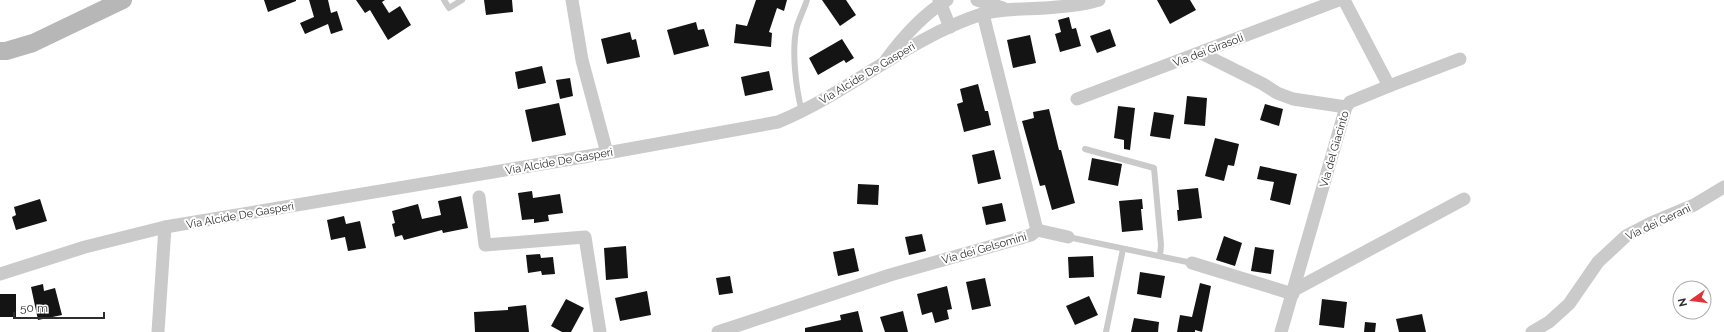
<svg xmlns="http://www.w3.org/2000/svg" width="1724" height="332" font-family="Raleway,sans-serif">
  <rect width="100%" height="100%" fill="#fff"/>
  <g fill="#141414">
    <polygon points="264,0 296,0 296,1 268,12"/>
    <polygon points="309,0 328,0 331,13 337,11 343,30 331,34 328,24 305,34 300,23 314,17"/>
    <polygon points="356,0 385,0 382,2 389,13 400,6 411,25 388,40 370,10 365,13"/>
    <polygon points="484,0 512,0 513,12 486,15"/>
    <polygon points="756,0 787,0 784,11 777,8 769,32 772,33 771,47 734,43 736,24 747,26"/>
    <polygon points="822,0 846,0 856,15 840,26"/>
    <polygon points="1157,0 1190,0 1196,10 1170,24"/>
    <polygon points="1069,17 1072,29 1076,28 1081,46 1060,52 1055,34 1061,32 1058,20"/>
    <polygon points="696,22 698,30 704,29 709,46 674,55 667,30"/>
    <polygon points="1110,29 1116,46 1097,53 1090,36"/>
    <polygon points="630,32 632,40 636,39 640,57 607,64 601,39"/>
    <polygon points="1030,35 1036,63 1013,68 1007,40"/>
    <polygon points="842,39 854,58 846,63 844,60 818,75 809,58"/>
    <polygon points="542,66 546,83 518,89 515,72"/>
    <polygon points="769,71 773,90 745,96 741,77"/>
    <polygon points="570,78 573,96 560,99 556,80"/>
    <polygon points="978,84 985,111 988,111 991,125 964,132 957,104 963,102 960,89"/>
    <polygon points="1187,96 1207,98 1205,126 1184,124"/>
    <polygon points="559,103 566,135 532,142 525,110"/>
    <polygon points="1265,104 1283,109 1279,126 1260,120"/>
    <polygon points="1118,106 1135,108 1130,150 1124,149 1124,140 1114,138"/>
    <polygon points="1049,109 1059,150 1061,150 1075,203 1052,210 1045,185 1040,186 1022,121 1034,118 1033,112"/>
    <polygon points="1154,112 1174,115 1170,139 1150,136"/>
    <polygon points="1215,138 1239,144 1234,166 1228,165 1224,181 1205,176"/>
    <polygon points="994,150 1001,179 978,184 972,155"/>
    <polygon points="1092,158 1122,164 1118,186 1088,180"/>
    <polygon points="1260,166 1297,174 1290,205 1270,200 1274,182 1257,179"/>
    <polygon points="858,184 879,185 878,205 857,204"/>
    <polygon points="1198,188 1202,218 1178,221 1177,210 1179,210 1177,190"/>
    <polygon points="532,191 533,198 560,194 563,213 548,215 549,221 534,223 534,219 522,220 518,193"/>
    <polygon points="461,196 468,228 443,233 442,230 404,240 402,235 395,237 392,224 395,223 392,211 418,204 422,219 441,215 438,201"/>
    <polygon points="40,199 47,221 16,230 12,217 16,215 14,207"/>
    <polygon points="1142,199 1143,209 1141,209 1143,230 1122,232 1119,201"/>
    <polygon points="1002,203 1006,221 986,225 982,207"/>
    <polygon points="344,216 346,224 360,221 366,248 348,251 345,237 331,240 327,220"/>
    <polygon points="922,234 926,251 909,255 905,237"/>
    <polygon points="1224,236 1242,243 1235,266 1216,260"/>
    <polygon points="626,246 628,278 606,280 604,248"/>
    <polygon points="1255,247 1274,250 1271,274 1251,271"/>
    <polygon points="854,248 859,271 838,276 833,252"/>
    <polygon points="540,254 541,258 553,257 555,274 542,275 541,271 528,273 526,255"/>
    <polygon points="1093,256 1094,277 1069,278 1068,257"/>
    <polygon points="1140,272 1165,276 1161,298 1137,294"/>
    <polygon points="730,276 733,293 719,295 716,278"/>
    <polygon points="985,278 991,306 972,310 966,282"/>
    <polygon points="1200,283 1211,286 1202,332 1195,330 1195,332 1177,332 1180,315 1192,317"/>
    <polygon points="43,284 44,291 55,288 62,315 38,320 31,287"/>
    <polygon points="947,286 952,309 947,310 949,319 935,323 932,312 922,315 917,294"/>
    <polygon points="647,291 651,315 620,321 615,298"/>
    <rect x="0" y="294" width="16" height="23"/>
    <polygon points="1089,296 1098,315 1075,325 1066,306"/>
    <polygon points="566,299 584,308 571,332 562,332 551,326"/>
    <polygon points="1322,299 1347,302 1344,328 1319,325"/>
    <polygon points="526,305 529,332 475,332 474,312 508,310 508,307"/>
    <polygon points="858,311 863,332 805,332 805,328 841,320 840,315"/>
    <polygon points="903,311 908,332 885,332 880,317"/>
    <polygon points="1422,314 1426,332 1399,332 1396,319"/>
    <polygon points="1134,318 1159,322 1158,332 1131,332"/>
    <polygon points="1365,322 1376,323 1375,332 1364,332"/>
  </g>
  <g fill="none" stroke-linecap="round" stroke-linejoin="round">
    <g stroke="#cacaca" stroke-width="6">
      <polyline points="444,0 449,8 462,0"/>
      <path d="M 802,112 C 796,89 791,50 797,26 C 800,17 804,9 807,0"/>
      <polyline points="1085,149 1154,168 1161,245 1160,256"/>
      <polyline points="1068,237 1192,263"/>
      <polyline points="1106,332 1123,249"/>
    </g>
    <g stroke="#cacaca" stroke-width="13">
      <polyline points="572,0 582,60 607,153"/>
      <polyline points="939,0 950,27"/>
      <polyline points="977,0 1003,8"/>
      <polyline points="1201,53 1263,84 1277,93 1293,99 1346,107"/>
      <path d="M 886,60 C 903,37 922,15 947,0"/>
      <polyline points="1389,86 1460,59"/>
      <polyline points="1077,99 1339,0"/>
      <polyline points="479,197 485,245 585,237 600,332"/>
      <polyline points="1037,230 1068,237"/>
      <polyline points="1192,263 1293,294"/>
      <path d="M 0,274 L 85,247 L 165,227 L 607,153 L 778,122 C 849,93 908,38 982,14 C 1006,7 1032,10 1057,7 C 1071,6 1086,4 1099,0"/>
      <polyline points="1294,290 1464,199"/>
      <polyline points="158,332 165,227"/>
      <polyline points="718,332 890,275 1031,235 1037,230 983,14"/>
      <polyline points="1281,332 1346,107 1350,102 1389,86 1344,0"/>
      <polyline points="1532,332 1549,322 1569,304 1598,262 1626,236 1651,223 1694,205 1724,187"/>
    </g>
    <polyline stroke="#b7b7b7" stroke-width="18" points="0,51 6,51 33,43 123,0"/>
  </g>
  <g text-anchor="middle" stroke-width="4" stroke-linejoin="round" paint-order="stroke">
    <g font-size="11" fill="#2d2d2d" stroke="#fff">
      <text transform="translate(1208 50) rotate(-21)" y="4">Via dei Girasoli</text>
      <text transform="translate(867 73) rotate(-31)" y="4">Via Alcide De Gasperi</text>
      <text transform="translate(1334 149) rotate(-74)" y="4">Via del Giacinto</text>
      <text transform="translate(559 161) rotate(-10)" y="4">Via Alcide De Gasperi</text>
      <text transform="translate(240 215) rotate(-10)" y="4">Via Alcide De Gasperi</text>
      <text transform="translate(1658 222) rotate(-25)" y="4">Via dei Gerani</text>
      <text transform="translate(984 248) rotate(-16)" y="4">Via dei Gelsomini</text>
    </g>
  </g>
  <g transform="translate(1692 300) rotate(256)"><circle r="19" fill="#ffffff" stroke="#ababab"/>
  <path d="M0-3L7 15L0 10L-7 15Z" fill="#e13239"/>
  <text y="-6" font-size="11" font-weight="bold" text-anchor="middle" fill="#2d2d2d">N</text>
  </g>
  <path d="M14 312v6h90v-6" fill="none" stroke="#2d2d2d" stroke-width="2"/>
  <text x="20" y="312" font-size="12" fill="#2d2d2d" stroke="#ffffff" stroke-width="3" paint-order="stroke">50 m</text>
</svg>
